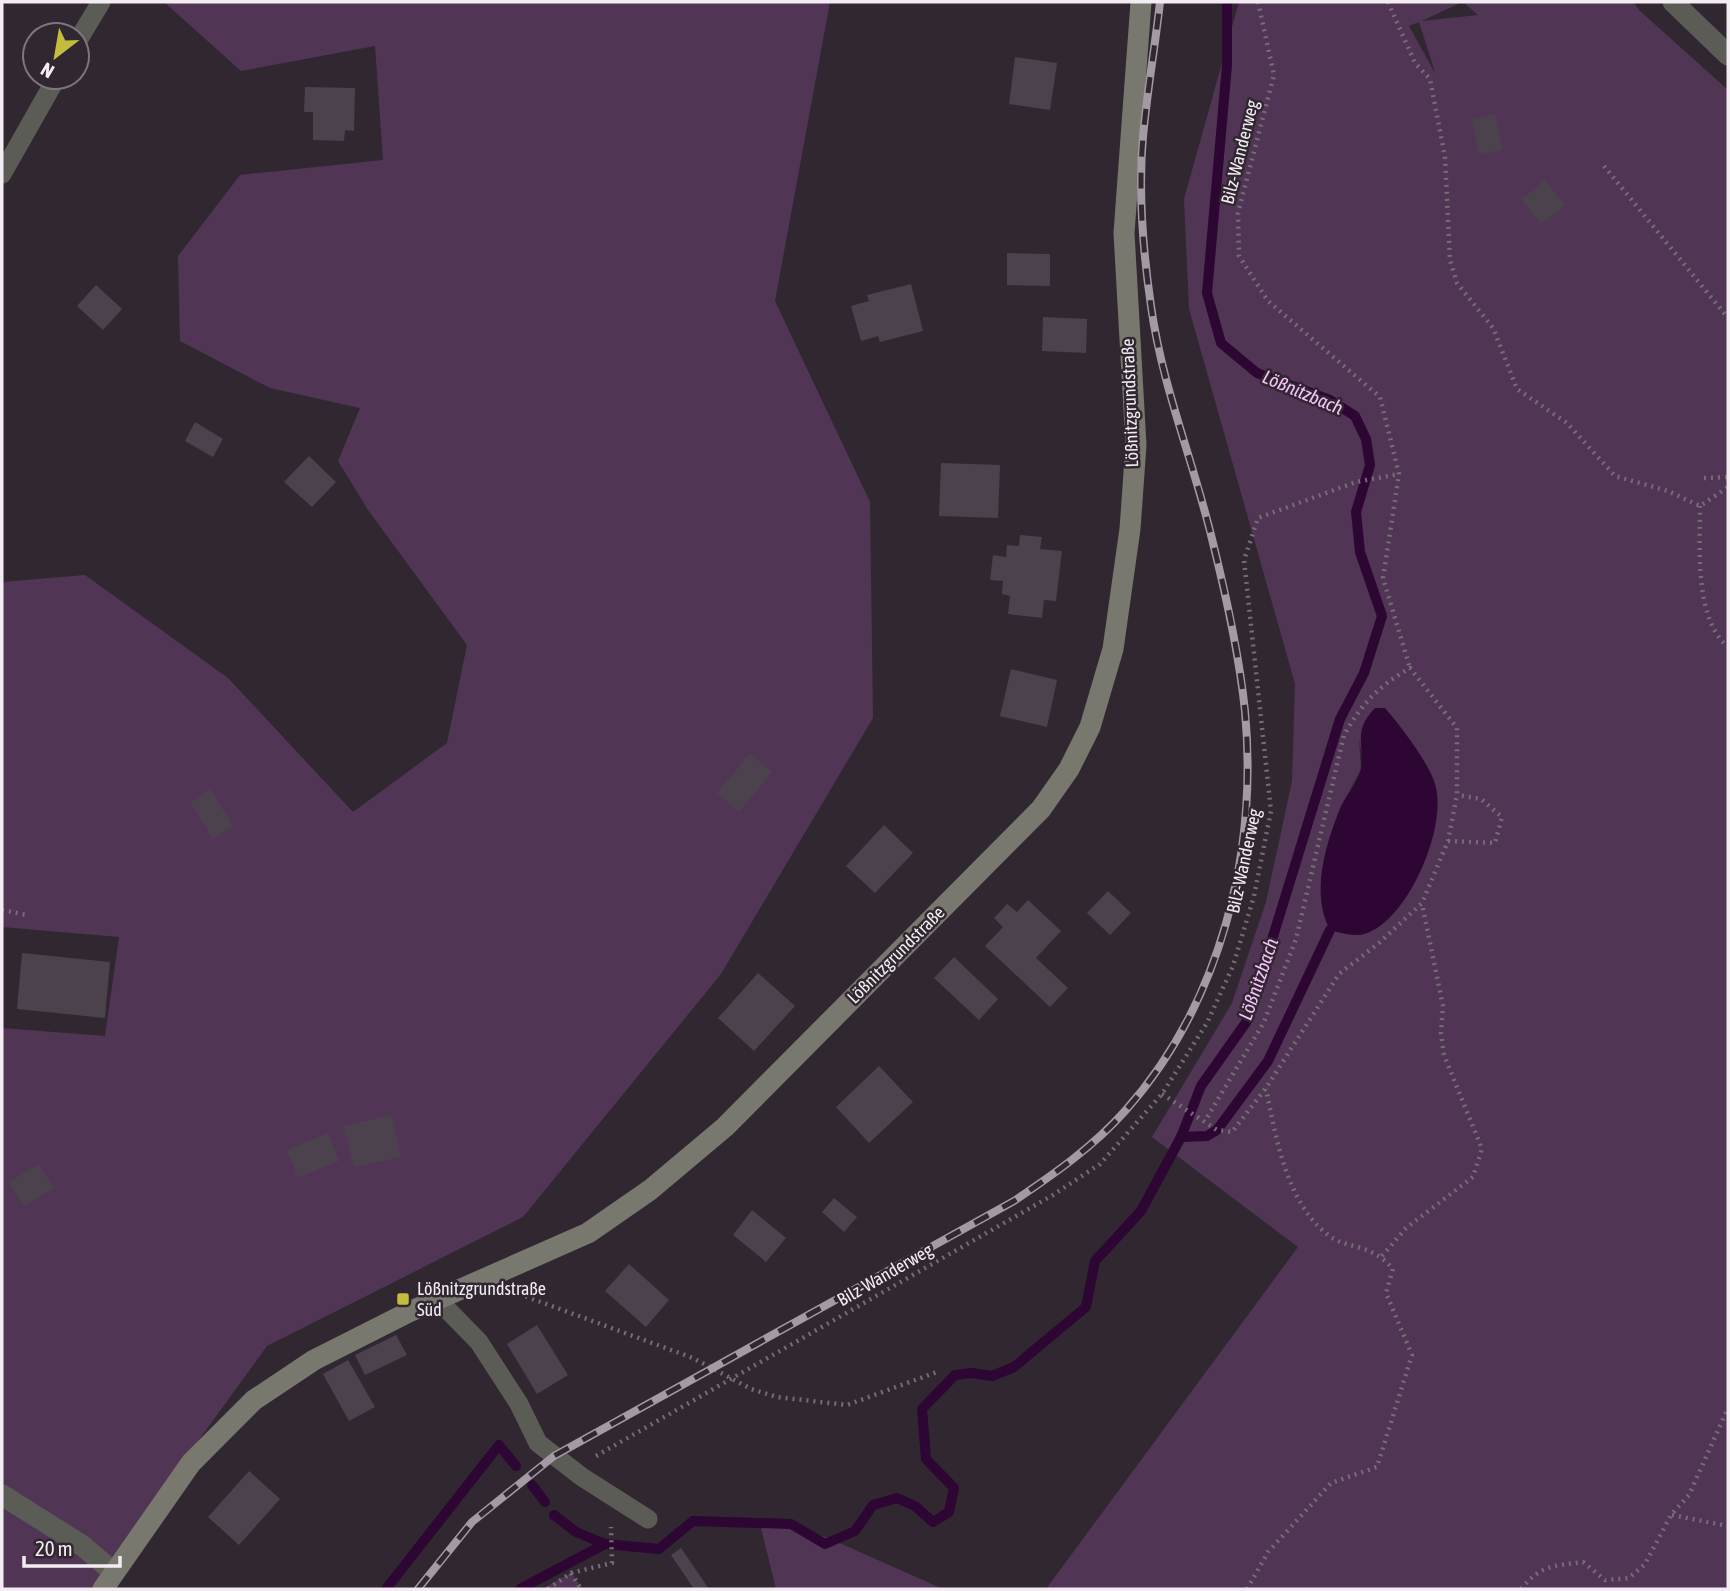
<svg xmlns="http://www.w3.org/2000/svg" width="1730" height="1591" font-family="'Asap Condensed',sans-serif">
  <rect width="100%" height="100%" fill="#302731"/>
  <g fill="#503654" fill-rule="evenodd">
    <polygon points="164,2 830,2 775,301 870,502 873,718 721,974 523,1217 267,1346 91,1589 2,1589 2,1028 105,1036 119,937 2,927 2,582 85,575 228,678 353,812 447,743 467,645 368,510 338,461 360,408 270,388 180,341 178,256 240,175 383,160 375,46 241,71"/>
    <path d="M 1239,2 L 1462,2 L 1422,21 L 1478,15 L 1463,2 L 1633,2 L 1640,11 L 1728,90 L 1728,1589 L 1046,1589 L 1298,1247 L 1152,1137 L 1232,1003 L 1266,902 L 1292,781 L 1295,684 L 1189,309 L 1184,199 ZM 1419,22 L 1435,72 L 1435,73 L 1409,26 ZM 1359,738 L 1390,920 L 1341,807 L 1361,769 Z"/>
    <polygon points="759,1520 826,1537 943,1589 776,1589"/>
    <polygon points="571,1573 583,1589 542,1589"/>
  </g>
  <path fill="#2e0633" d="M 1375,708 L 1385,708 C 1400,725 1429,763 1435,784 C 1448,826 1409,918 1367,933 C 1354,938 1342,933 1330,930 C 1310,893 1326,843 1341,806 C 1347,794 1359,781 1361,768 C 1364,741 1353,731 1375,708 Z"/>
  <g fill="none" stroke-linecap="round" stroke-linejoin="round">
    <g stroke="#2e0633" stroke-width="10">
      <polyline points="1181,1137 1207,1136 1217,1130 1268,1061 1330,930"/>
      <polyline points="532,1485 545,1502"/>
      <polyline points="554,1515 576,1532 605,1544"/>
      <polyline points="386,1589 499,1445 516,1466"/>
      <polyline points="520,1589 605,1544 659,1549 693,1521 791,1524 825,1544 855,1531 873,1505 897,1498 915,1506 933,1522 949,1512 954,1488 926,1459 922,1409 955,1375 972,1373 992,1376 1014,1367 1086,1307 1095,1261 1141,1211 1181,1137 1201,1086 1247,1021 1340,719 1364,673 1382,616 1360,552 1356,512 1370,465 1366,439 1355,416 1330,400 1257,373 1221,343 1207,293 1227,65 1227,2"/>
    </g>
  </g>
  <g fill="#4b424d">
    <polygon points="1015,57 1057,63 1050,110 1009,104"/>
    <polygon points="305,87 355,88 354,131 345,130 344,141 313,140 313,112 304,112"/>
    <polygon points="1495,114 1502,150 1479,155 1472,119"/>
    <polygon points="1545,180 1565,205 1541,224 1521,199"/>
    <polygon points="1007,253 1050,254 1050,286 1007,285"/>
    <polygon points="911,284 923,331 880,342 878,336 861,341 851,306 869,301 867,295"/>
    <polygon points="96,285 122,309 103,330 77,306"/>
    <polygon points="1043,317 1087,319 1086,353 1042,351"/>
    <polygon points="195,422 223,439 213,457 185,441"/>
    <polygon points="309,456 336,482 312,507 284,482"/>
    <polygon points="941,463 1000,465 998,518 939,516"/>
    <polygon points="1020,535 1042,537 1040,549 1062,551 1056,601 1044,600 1042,618 1008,614 1010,596 1002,594 1003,581 990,580 993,555 1006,557 1007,545 1019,546"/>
    <polygon points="1011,669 1057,680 1047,727 1000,716"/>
    <polygon points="750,753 772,772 739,812 717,793"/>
    <polygon points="210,789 233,826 213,839 190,802"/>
    <polygon points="884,825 913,853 875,893 846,866"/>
    <polygon points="1108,891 1131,913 1110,935 1087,913"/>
    <polygon points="1028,900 1061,931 1036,958 1068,988 1050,1007 985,946 1003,927 994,918 1007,904 1017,912"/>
    <polygon points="22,953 110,962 105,1018 17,1009"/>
    <polygon points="954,957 998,999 979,1020 934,978"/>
    <polygon points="758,973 795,1006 754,1051 718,1018"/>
    <polygon points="879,1066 913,1102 869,1143 836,1107"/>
    <polygon points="391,1115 401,1157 354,1167 344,1126"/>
    <polygon points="328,1133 339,1161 298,1178 287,1150"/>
    <polygon points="39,1164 54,1188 24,1206 9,1182"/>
    <polygon points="834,1198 857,1217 844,1232 822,1212"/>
    <polygon points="752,1210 786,1238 766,1262 733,1235"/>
    <polygon points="629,1264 669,1300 646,1327 605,1291"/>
    <polygon points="537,1325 568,1375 537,1394 507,1344"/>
    <polygon points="396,1335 407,1355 365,1375 355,1355"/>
    <polygon points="348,1360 375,1407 349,1421 323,1374"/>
    <polygon points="249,1471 280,1499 239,1545 208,1517"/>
    <polygon points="681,1548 709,1589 694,1589 671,1555"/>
  </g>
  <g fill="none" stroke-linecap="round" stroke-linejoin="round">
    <g stroke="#756d75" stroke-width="4.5" stroke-dasharray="2 5" stroke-linecap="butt">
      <polyline points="1258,2 1274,75 1238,213 1239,256 1268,301 1380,397 1399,474 1383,578 1410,668"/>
      <polyline points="1388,2 1415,63 1430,79 1445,157 1450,260 1457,283 1493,328 1517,389 1567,423 1615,476 1668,491 1700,506 1728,487"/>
      <polyline points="1604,166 1728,318"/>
      <polyline points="1704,478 1728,477"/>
      <path d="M 1700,506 C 1700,547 1694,618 1728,647"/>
      <polyline points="1448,841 1495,843 1502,817 1481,799 1457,795"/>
      <polyline points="2,910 27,915"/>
      <path d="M 1162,1094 L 1217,1130 L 1232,1132 L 1266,1088 L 1339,974 L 1379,943 L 1422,903 L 1448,841 L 1457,795 L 1457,728 L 1410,668 C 1380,685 1361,704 1344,735 L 1296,939 L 1264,1022 L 1205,1121"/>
      <polyline points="1382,1256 1406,1228 1473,1177 1482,1149 1444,1055 1441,1033 1443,1006 1422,904"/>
      <polyline points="519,1294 693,1358 751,1389 777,1397 847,1405 937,1372"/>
      <polyline points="596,1456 1053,1195 1100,1164 1162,1094 1207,1023 1233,966 1254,896 1271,811 1244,560 1258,518 1356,482 1399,474"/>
      <polyline points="1672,1515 1728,1526"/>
      <polyline points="571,1573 581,1589"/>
      <polyline points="548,1589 571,1573 612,1563 611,1527"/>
      <path d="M 1247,1589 L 1268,1552 L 1331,1483 L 1377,1467 L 1412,1355 L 1386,1293 L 1393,1269 C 1370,1242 1347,1250 1328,1235 C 1286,1202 1276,1137 1266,1089"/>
      <path d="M 1521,1589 C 1541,1565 1553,1566 1583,1562 L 1605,1580 L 1629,1578 L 1645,1564 L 1671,1515 L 1689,1495 L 1728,1408"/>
    </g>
    <g stroke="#5c5c56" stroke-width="19">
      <polyline points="77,42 101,2"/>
      <polyline points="2,174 57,77"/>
      <polyline points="437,1299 479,1342 519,1404 538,1443 582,1477 648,1519"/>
    </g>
    <g stroke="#5c5c56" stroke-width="21">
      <polyline points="1673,2 1728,55"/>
      <polyline points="2,1495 83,1546 113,1572"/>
    </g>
    <polyline stroke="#78786e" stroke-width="21" points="103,1589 191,1463 254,1400 314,1360 409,1312 588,1233 650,1190 725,1127 1041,809 1069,769 1090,727 1113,649 1130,529 1136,445 1124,233 1141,2"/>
    <defs>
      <path id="rail" d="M 418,1589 L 472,1522 L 554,1456 L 1014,1201 C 1054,1174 1093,1147 1125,1111 C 1221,1003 1258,853 1245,711 C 1239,653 1226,595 1212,539 C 1193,460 1162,386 1151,306 C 1143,251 1138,192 1143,137 C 1147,92 1155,47 1160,2"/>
    </defs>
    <use href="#rail" stroke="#a39ba3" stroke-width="8"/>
    <use href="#rail" stroke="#302731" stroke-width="5" stroke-dasharray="16" stroke-linecap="butt"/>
  </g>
  <rect fill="#c4bc3e" stroke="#302731" stroke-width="2.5" x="396" y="1292" width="14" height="14" rx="3.5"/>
  <g text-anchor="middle" stroke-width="5" stroke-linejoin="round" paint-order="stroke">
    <g font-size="18" fill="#f3edf3" stroke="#302731">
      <text transform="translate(1240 152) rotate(-76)" y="6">Bilz-Wanderweg</text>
      <text transform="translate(1130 403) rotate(-92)" y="6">Lößnitzgrundstraße</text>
      <text transform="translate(1244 861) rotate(-78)" y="6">Bilz-Wanderweg</text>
      <text transform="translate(896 955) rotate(-45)" y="6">Lößnitzgrundstraße</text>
      <text transform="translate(885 1275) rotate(-30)" y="6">Bilz-Wanderweg</text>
    </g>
    <g font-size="18" fill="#f3edf3" stroke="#302731" text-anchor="start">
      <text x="417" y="1295">Lößnitzgrundstraße<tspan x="417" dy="21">Süd</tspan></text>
    </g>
    <g font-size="19" font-style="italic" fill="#f7c2fd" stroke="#302731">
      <text transform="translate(1303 392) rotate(23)" y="7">Lößnitzbach</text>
      <text transform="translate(1258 979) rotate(-71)" y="7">Lößnitzbach</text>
    </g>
  </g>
  <rect width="1730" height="1591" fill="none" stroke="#f3edf3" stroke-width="7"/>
  <g transform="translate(56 56) rotate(211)"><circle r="33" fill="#302731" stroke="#7e767f" stroke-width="2"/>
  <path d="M0-5L12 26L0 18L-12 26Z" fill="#c4bc3e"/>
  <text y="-10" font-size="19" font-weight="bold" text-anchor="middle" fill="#f3edf3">N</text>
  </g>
  <path d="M24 1556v10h96v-10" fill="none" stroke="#f3edf3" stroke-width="3.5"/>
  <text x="35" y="1556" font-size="21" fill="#f3edf3" stroke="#302731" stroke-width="5" paint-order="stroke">20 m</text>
</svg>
